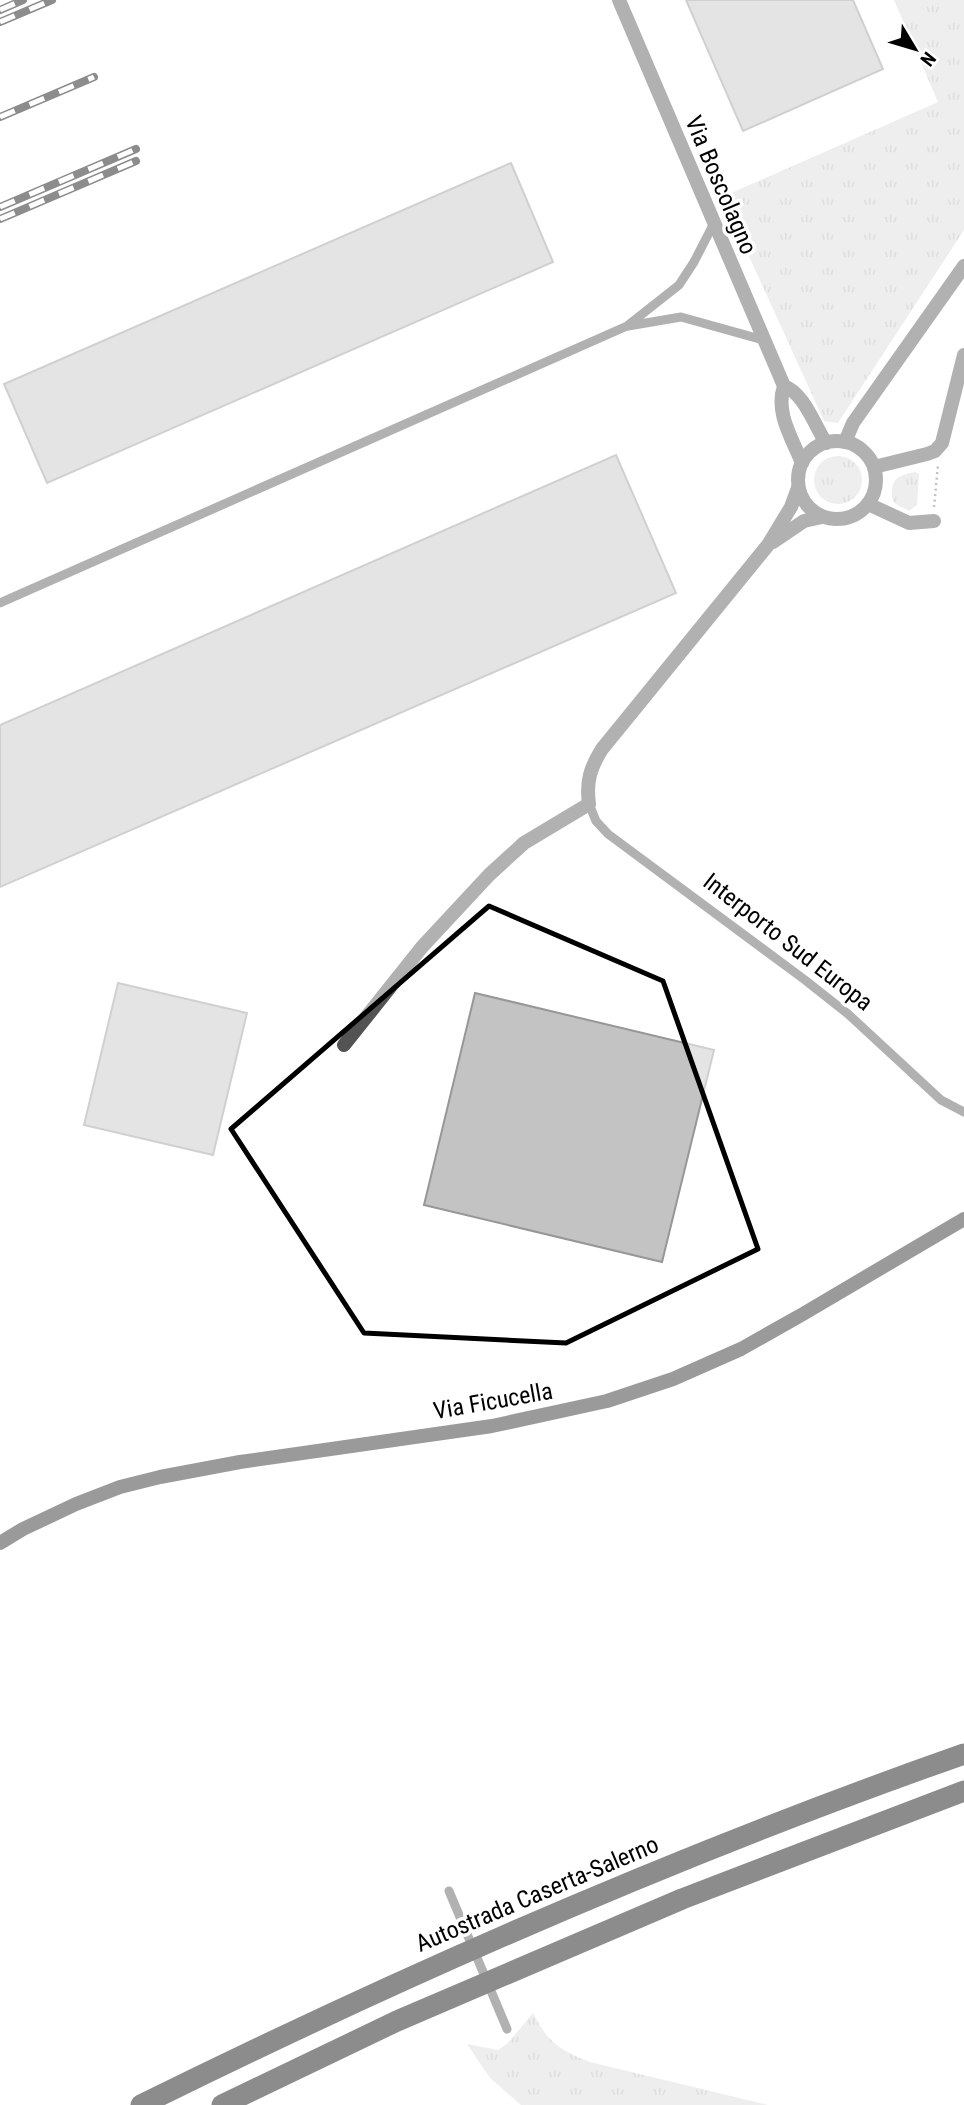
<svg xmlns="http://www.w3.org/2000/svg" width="964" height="2105" font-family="'Roboto Condensed',sans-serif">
  <defs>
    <pattern id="grass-tufts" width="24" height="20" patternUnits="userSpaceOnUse" patternTransform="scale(1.75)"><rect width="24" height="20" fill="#dadada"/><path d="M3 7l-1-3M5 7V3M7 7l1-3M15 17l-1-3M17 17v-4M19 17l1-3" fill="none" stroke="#b9b9b9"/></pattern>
  </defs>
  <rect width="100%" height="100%" fill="#fff"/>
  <g fill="url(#grass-tufts)">
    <polygon points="894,0 964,0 964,230 838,423 824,421 722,197 938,102"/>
    <circle cx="838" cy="480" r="24"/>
    <path d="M 915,472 L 919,474 L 917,505 L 909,511 C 905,508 897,506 894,502 C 891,499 892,495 892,491 C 893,476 902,475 915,472 Z"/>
    <path d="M 533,2013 C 548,2043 560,2050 590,2062 L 768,2105 L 521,2105 L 490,2078 L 467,2044 L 498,2050 L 508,2043 Z"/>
  </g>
  <g fill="#c3c3c3" stroke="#979797" stroke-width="2">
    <polygon points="686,0 853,0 883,69 743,131"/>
    <polygon points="511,163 553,262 47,483 4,384"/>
    <polygon points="616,455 676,593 0,887 0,725"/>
    <polygon points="118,983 247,1013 213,1155 84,1125"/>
    <polygon points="475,993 714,1050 662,1262 424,1205"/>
  </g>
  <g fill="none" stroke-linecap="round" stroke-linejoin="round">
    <polyline stroke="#757575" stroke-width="2.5" stroke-dasharray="2 3.5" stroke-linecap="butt" points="934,507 938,465"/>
    <g stroke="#535353" stroke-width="9">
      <polyline points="628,326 681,317 763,340"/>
      <polyline points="0,603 627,326 679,285 694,262 713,225"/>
      <polyline points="589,804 596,821 608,834 805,980 848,1014 941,1100 964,1112"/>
      <polyline points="449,1891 507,2029"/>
    </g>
    <g stroke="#535353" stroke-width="14">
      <path d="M 619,0 L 784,386 C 775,413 792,438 802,463"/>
      <path d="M 784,386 C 804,393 815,426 826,443"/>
      <circle cx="837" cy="480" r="39"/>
      <polyline points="845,442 853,423 964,266"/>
      <polyline points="874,467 927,454 935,451 942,443 964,355"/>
      <polyline points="868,504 909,523 934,521"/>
      <polyline points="773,542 804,521 822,517"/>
      <path d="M 344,1045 L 422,947 L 489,875 L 524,843 L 589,804 C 586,782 590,768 602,749 L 768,545 L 791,507 L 798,488"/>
    </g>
    <polyline stroke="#202020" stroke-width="14" points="0,1543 23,1529 76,1504 120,1487 160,1477 240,1462 492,1426 607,1401 673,1379 741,1349 803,1314 964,1219"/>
    <g stroke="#000" stroke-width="21">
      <path d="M 141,2105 C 408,1973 682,1853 964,1754"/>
      <polyline points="222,2105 397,2021 682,1899 964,1791"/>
    </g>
    <defs>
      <g id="rail">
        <polyline points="0,10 23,0"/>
        <polyline points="0,22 52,0"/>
        <polyline points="0,117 94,77"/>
        <polyline points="0,207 136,149"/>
        <polyline points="0,219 136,161"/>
      </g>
    </defs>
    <use href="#rail" stroke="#000" stroke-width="8"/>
    <use href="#rail" stroke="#fff" stroke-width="5" stroke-dasharray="16" stroke-linecap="butt"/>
  </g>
  <path d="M0 0H964V2105H0ZM 489,906 L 663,981 L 758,1249 L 566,1343 L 364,1333 L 231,1129 Z" fill="#fff" fill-opacity=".55" fill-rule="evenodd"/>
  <path fill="none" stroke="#000" stroke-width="5" stroke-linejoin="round" d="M 489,906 L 663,981 L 758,1249 L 566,1343 L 364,1333 L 231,1129 Z"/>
  <g text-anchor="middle" stroke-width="7" stroke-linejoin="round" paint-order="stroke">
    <g font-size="24" fill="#000" stroke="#fff">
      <text transform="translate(721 185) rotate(67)" y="8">Via Boscolagno</text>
      <text transform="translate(788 942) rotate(38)" y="8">Interporto Sud Europa</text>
      <text transform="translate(493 1401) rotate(-10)" y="8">Via Ficucella</text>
      <text transform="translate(537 1894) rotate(-23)" y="8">Autostrada Caserta-Salerno</text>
    </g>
  </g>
  <g transform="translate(915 49) rotate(128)" stroke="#ffffff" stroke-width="5" paint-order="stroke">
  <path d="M0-5L12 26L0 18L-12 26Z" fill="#000000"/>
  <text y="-10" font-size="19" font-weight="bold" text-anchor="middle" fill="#000000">N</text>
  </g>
</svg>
